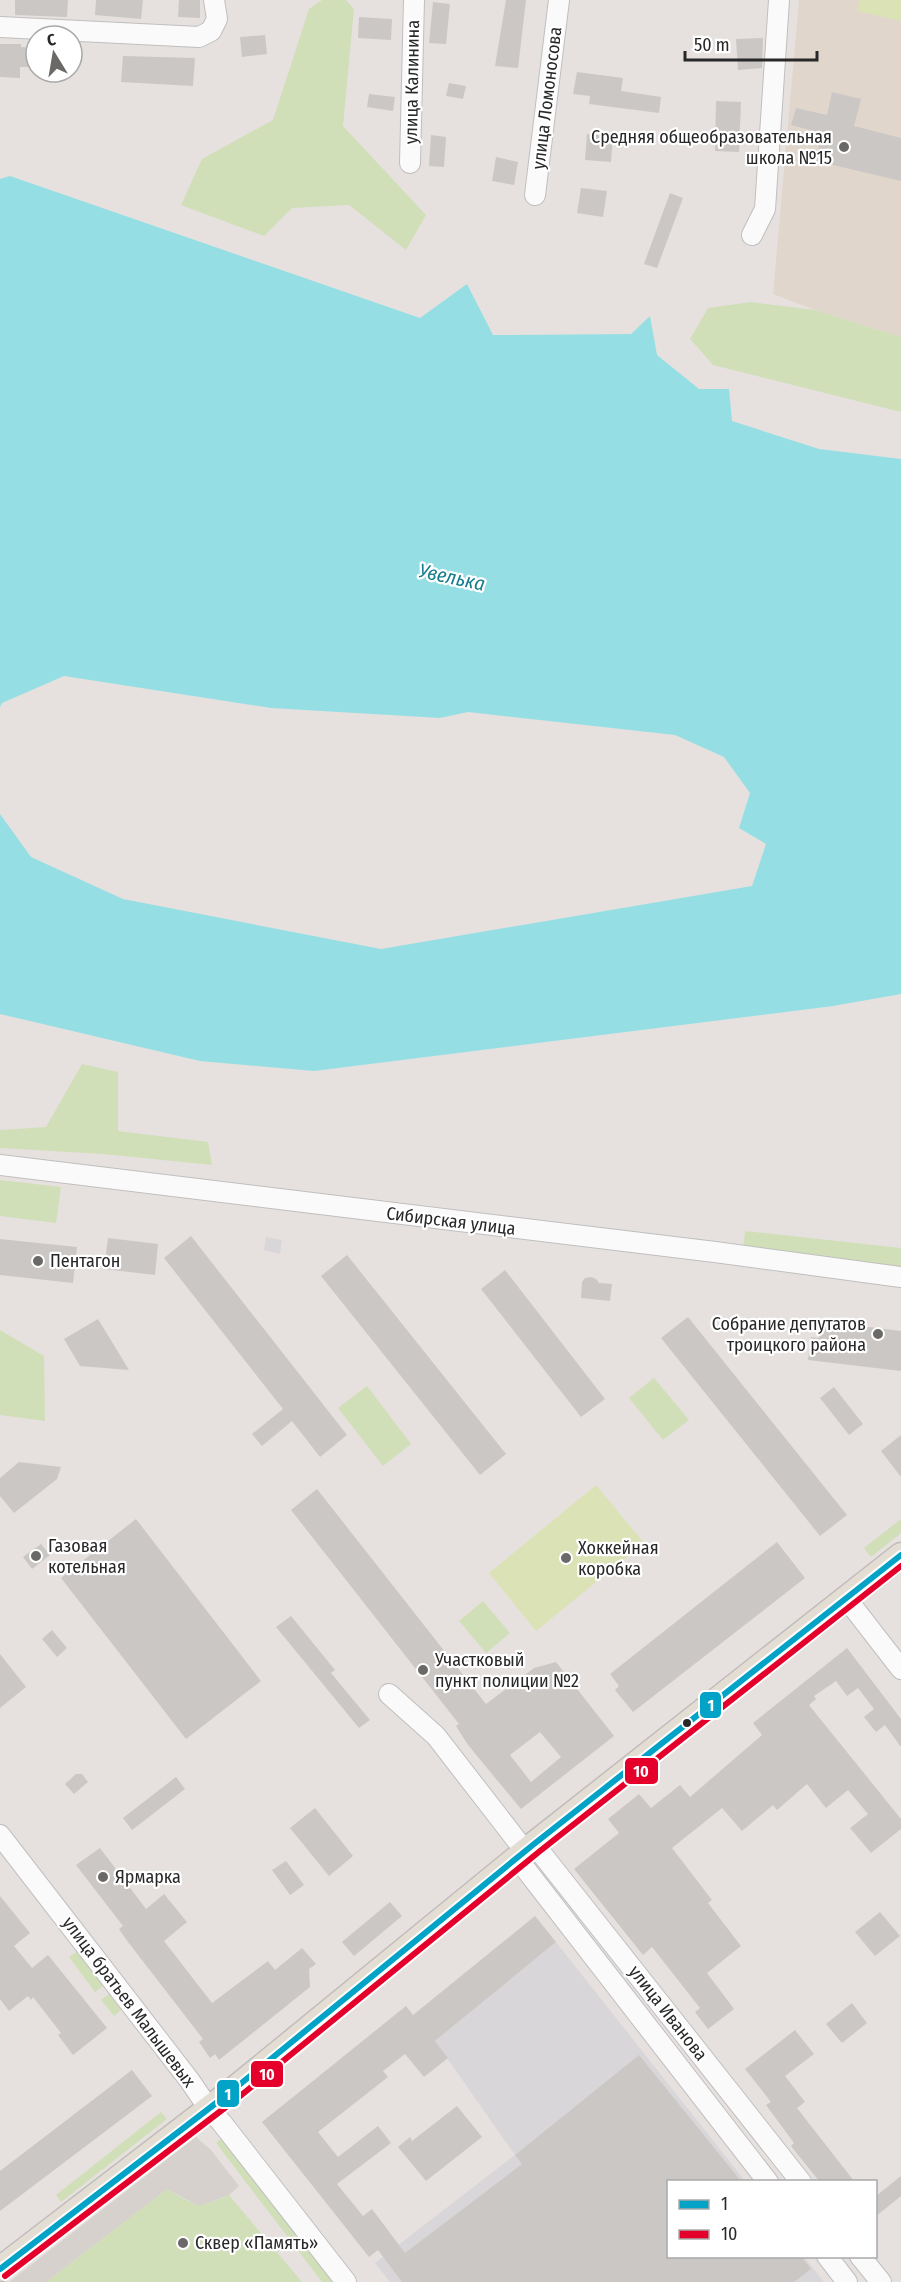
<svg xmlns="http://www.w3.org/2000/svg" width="901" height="2282" font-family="'Fira Sans Condensed',sans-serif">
  <rect width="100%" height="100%" fill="#e6e1de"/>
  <g fill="#d9d6d9">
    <polygon points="266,1237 282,1240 280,1254 264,1250"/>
    <polygon points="556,1942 745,2181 668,2182 668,2256 804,2257 824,2282 390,2282 375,2263 515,2155 435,2041"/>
  </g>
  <polygon fill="#e1d6cc" points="799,0 901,0 901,337 815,310 773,294"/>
  <g fill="#d0dfb8">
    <polygon points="322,0 346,0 354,9 343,126 426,215 406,250 349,205 292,208 264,236 181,205 202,159 273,120 309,9"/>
    <polygon points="751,302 815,310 901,337 901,412 713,365 690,339 708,308"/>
    <polygon points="82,1064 118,1072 118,1131 208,1142 212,1165 103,1154 0,1148 0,1130 46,1127"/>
    <polygon points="0,1180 61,1187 56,1223 0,1216"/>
    <polygon points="745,1231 901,1248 901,1267 743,1250"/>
    <polygon points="0,1330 44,1356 45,1421 0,1415"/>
    <polygon points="654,1378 689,1420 663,1440 629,1398"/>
    <polygon points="367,1386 411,1444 383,1466 338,1408"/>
    <polygon points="901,1519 901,1533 871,1557 864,1548"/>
    <polygon points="483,1601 510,1633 486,1653 459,1621"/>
    <polygon points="78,1951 104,1985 95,1992 69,1957"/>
    <polygon points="109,1994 121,2010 114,2016 101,2000"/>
    <polygon points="161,2112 167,2119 61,2202 56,2195"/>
    <polygon points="225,2135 337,2282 322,2282 216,2143"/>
    <path d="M 167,2189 C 196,2206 197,2209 229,2195 L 302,2282 L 46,2282 Z"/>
  </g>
  <g fill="#dbe3b6">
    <polygon points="859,0 901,0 901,21 857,11"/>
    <polygon points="596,1485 644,1543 536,1631 489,1573"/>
  </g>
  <polygon fill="#d6d1cd" points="196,2137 211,2150 239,2186 229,2195 203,2205 197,2205 167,2189 46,2282 9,2282"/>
  <polygon fill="#95dfe4" points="10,176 420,318 467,284 493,335 631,334 650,316 657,355 699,389 729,389 732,421 819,449 901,459 901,994 833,1006 314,1071 200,1061 0,1014 0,814 31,857 123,899 381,949 752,886 766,844 739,828 750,793 724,757 675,735 468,712 440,718 271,708 64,676 2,703 0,707 0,179"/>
  <g fill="#cbc7c5" fill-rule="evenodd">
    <polygon points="15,0 68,0 67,17 15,15"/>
    <polygon points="96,0 143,0 141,19 95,15"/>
    <polygon points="179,0 200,0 200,18 178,17"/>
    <polygon points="506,0 526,0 518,68 495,66"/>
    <polygon points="433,2 450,4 446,44 429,43"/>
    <polygon points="359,17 392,19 391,40 358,38"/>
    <polygon points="265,35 267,54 242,57 240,37"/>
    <polygon points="763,38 762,68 738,70 736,39"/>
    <polygon points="0,44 21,44 21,47 36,48 36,67 20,67 20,78 0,77"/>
    <polygon points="123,56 195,58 193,86 121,82"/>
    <polygon points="577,72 623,78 621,91 661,97 659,113 589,104 590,96 573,94"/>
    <polygon points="449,83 466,86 463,99 446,96"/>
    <polygon points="832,92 861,99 854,126 901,138 901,181 816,161 822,133 791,125 796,108 827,115"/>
    <polygon points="369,94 395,97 393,111 367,107"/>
    <polygon points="716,101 741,102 739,152 715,151"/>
    <polygon points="587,134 613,136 611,162 585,160"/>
    <polygon points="431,135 446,137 444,167 429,166"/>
    <polygon points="496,157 518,162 514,185 492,181"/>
    <polygon points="581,188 607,191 603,217 577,213"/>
    <polygon points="670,193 683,198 657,268 644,264"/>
    <polygon points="191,1236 347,1435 320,1457 292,1421 262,1446 252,1434 283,1409 164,1258"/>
    <polygon points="108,1238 158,1244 155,1275 104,1269"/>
    <polygon points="0,1239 77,1247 73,1283 0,1275"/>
    <polygon points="347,1255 506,1454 480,1475 321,1276"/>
    <polygon points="505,1270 605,1399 581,1417 481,1289"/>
    <polygon points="591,1277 596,1279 599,1283 612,1284 610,1301 581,1298 582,1282 585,1278"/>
    <polygon points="688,1317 847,1515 820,1536 661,1338"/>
    <polygon points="98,1319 129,1370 80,1366 64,1339"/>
    <polygon points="821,1321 901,1331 901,1371 808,1360 811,1337 819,1338"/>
    <polygon points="834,1387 863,1424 849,1435 820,1398"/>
    <polygon points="901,1435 901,1477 881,1451"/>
    <polygon points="19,1462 61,1467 57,1479 14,1513 0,1496 0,1478"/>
    <path d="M 317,1489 L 486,1704 L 534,1668 L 556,1662 L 614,1736 L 521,1809 L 468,1745 L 456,1726 L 459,1724 L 291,1510 ZM 540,1732 L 561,1757 L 531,1782 L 510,1755 Z"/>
    <polygon points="136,1519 261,1681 186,1739 61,1578"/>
    <polygon points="777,1542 805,1578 633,1712 615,1690 619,1686 610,1674"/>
    <polygon points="41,1544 50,1555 32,1569 23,1557"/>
    <polygon points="291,1616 335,1670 331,1673 370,1720 359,1728 276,1627"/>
    <polygon points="52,1630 67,1648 57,1657 42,1639"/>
    <polygon points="847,1648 901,1719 901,1747 885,1725 876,1732 864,1717 874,1709 858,1688 847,1696 836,1681 814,1696 816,1699 809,1705 901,1819 901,1829 871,1853 850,1828 868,1814 848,1790 826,1808 807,1784 777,1810 773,1805 742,1831 722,1808 672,1848 712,1900 708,1903 741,1946 707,1973 734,2009 708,2029 695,2012 700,2008 652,1947 643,1955 574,1869 619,1833 608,1819 639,1794 651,1808 680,1785 690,1797 762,1735 753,1723"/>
    <polygon points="0,1654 26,1687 0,1708"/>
    <polygon points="76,1774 82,1774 88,1782 74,1794 65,1784"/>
    <polygon points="176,1777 185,1789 132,1830 123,1818"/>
    <polygon points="315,1808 353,1856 329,1876 290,1828"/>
    <polygon points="100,1848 146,1909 164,1894 187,1922 164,1941 212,2003 268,1961 275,1970 302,1948 316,1964 309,1969 310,1987 219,2060 215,2054 210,2058 199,2042 203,2039 128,1942 119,1929 123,1926 76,1865"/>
    <polygon points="286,1861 304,1885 290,1895 272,1870"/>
    <polygon points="0,1896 30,1933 14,1946 32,1968 48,1955 107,2028 73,2055 58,2035 61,2033 33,1997 31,2000 28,1996 9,2011 0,1999"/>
    <polygon points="390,1902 402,1916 354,1956 342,1942"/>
    <polygon points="880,1912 900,1936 875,1956 855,1932"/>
    <polygon points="535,1916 556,1942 435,2041 448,2058 424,2077 405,2054 383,2071 388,2077 318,2132 338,2157 378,2126 391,2143 337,2184 363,2216 372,2209 405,2253 522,2164 515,2155 639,2055 741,2181 669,2181 669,2256 801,2256 811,2269 794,2282 402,2282 378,2250 369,2257 262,2122 406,2006 413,2015"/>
    <polygon points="852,2003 867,2023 842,2043 826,2024"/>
    <polygon points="795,2030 814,2054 785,2076 805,2102 797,2108 854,2181 819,2181 791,2146 794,2143 766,2105 771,2102 745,2069"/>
    <polygon points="132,2070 152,2096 0,2211 0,2171"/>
    <polygon points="457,2106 482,2137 426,2181 398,2147 410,2137 412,2141"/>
    <polygon points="901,2176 901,2196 876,2216 876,2196"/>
  </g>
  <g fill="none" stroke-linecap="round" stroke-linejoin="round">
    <defs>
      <g id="minor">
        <polyline points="0,27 199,37 211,31 217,19 214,0"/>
        <polyline points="410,163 414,0"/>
        <polyline points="535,195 559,0"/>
        <polyline points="752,235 765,209 779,0"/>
        <polyline points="0,1165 715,1252 901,1277"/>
        <polyline points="846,1598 901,1669"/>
        <polyline points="389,1694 436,1736 525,1851"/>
        <polyline points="0,1835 190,2081 209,2109 222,2123 346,2282"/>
        <polyline points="534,1844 801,2182"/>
        <polyline points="517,1858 768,2182"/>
        <polyline points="827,2256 847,2282"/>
        <polyline points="860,2256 881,2282"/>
      </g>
      <polyline id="major" points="0,2269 233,2090 534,1844 901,1555"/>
    </defs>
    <use href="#minor" stroke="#c0bfbf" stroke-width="22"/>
    <use href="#major" stroke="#bfbdbc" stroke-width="27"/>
    <use href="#minor" stroke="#fbfafa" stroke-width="20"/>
    <use href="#major" stroke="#e4ddd3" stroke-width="24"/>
    <defs>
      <polyline id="bus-1" points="0,2269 233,2090 534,1844 901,1555"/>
      <polyline id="bus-2" points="5,2276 239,2097 540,1851 901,1566"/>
    </defs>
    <use href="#bus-1" stroke="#fff" stroke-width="10"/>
    <use href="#bus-2" stroke="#fff" stroke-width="10"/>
    <use href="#bus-1" stroke="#02a3c6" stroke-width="6"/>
    <use href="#bus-2" stroke="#e4002b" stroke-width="6"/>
  </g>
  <g fill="#6a6968" stroke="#fff" stroke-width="2">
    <circle cx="844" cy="147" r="6"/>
    <circle cx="38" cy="1261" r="6"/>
    <circle cx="878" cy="1334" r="6"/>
    <circle cx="36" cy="1556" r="6"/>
    <circle cx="566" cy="1558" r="6"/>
    <circle cx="423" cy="1670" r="6"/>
    <circle cx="103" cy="1877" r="6"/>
    <circle cx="183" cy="2243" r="6"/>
  </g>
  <circle fill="#282828" stroke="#fff" stroke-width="2" cx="687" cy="1723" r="5"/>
  <g text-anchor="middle" stroke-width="4.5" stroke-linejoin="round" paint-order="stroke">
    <g font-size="18" fill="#282828" stroke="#fff">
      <text transform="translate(412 82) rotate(-89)" y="6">улица Калинина</text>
      <text transform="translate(547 98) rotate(-83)" y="6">улица Ломоносова</text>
      <text transform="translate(451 1221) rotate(7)" y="6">Сибирская улица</text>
      <text transform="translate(129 2002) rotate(53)" y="6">улица братьев Малышевых</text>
      <text transform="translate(668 2013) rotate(52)" y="6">улица Иванова</text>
    </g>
    <g font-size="18" fill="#282828" stroke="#fff" text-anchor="start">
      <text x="832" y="143" text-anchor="end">Средняя общеобразовательная<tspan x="832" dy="21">школа №15</tspan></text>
      <text x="50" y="1267">Пентагон</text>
      <text x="866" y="1330" text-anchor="end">Собрание депутатов<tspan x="866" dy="21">троицкого района</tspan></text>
      <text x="48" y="1552">Газовая<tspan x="48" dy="21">котельная</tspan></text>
      <text x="578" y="1554">Хоккейная<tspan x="578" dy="21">коробка</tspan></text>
      <text x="435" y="1666">Участковый<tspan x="435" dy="21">пункт полиции №2</tspan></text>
      <text x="115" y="1883">Ярмарка</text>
      <text x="195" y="2249">Сквер «Память»</text>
    </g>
    <g font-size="20" font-style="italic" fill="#157d8f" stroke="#fff">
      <text transform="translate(452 577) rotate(12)" y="7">Увелька</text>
    </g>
  </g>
  <g stroke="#fff" stroke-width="2">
    <rect x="699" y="1691" width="23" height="28" rx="6" fill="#02a3c6"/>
    <rect x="624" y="1757" width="35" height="28" rx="6" fill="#e4002b"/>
    <rect x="250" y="2060" width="34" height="28" rx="6" fill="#e4002b"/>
    <rect x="216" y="2079" width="24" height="29" rx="6" fill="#02a3c6"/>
  </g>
  <g font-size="16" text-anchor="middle" font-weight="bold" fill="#fff">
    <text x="711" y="1711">1</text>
    <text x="641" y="1777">10</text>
    <text x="267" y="2080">10</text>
    <text x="228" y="2100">1</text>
  </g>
  <rect x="667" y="2180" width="210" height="78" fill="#ffffff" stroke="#a9a9a9" stroke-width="1.5"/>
  <rect x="679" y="2200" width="30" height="9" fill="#02a3c6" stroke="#a9a9a9" stroke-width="1.5"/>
  <text x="721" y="2210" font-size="18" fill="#282828">1</text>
  <rect x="679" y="2230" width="30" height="9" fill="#e4002b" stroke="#a9a9a9" stroke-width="1.5"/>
  <text x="721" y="2240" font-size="18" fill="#282828">10</text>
  <g transform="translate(54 54) rotate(349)"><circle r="28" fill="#ffffff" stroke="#a9a9a9" stroke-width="1.5"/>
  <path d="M0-4.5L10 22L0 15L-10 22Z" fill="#6a6968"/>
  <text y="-9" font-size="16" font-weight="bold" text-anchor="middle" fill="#282828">С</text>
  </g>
  <path d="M685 51v9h132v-9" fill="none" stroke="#282828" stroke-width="3"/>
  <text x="694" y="51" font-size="18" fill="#282828" stroke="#ffffff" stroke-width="4.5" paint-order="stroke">50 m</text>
</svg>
